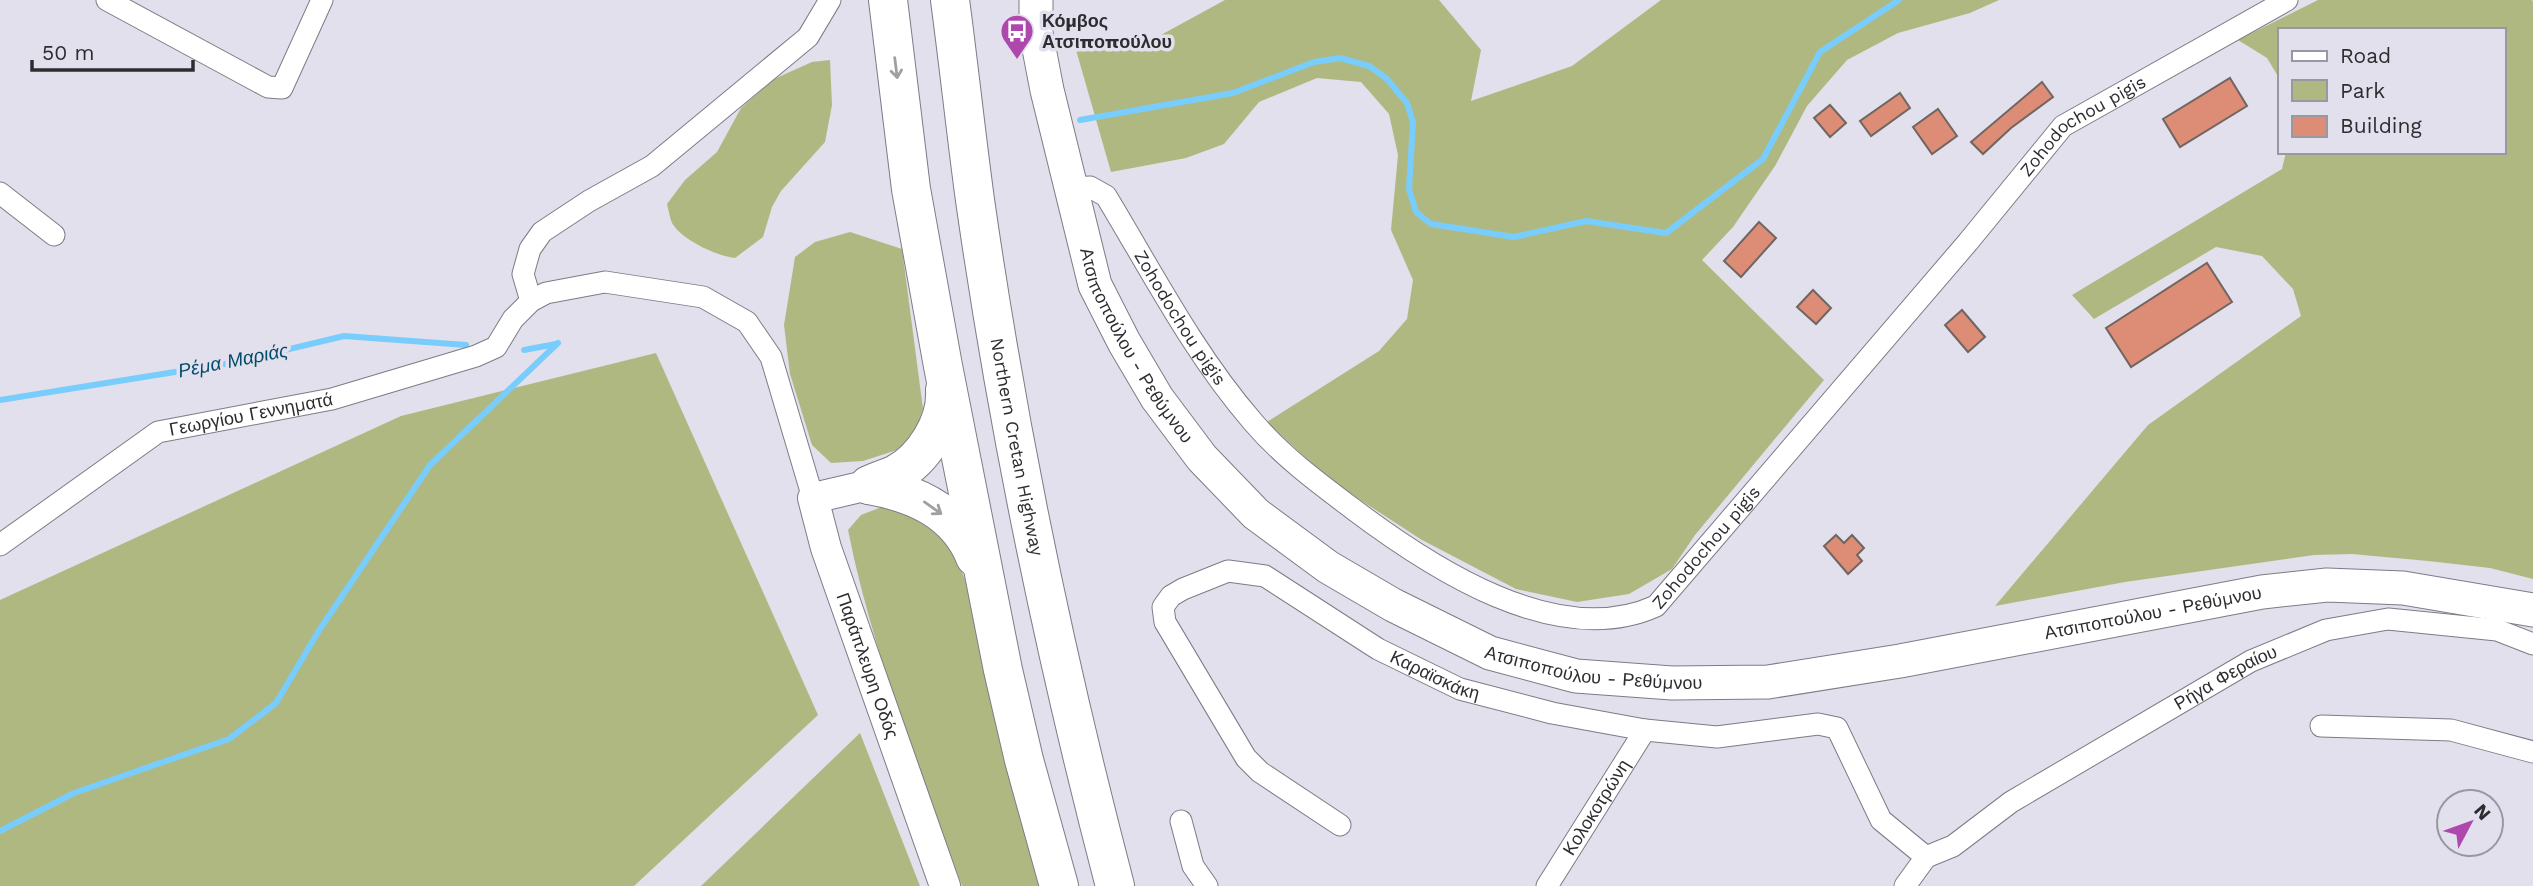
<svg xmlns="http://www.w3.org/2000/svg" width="2533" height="886" font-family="'Work Sans',sans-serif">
  <rect width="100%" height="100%" fill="#e1e0ec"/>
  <g fill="#b0b881">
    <polygon points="1225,0 1439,0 1481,50 1471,101 1572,66 1661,0 1999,0 1970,13 1898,33 1847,60 1807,106 1775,166 1733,227 1702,260 1824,380 1695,535 1672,569 1629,594 1577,602 1516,589 1422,540 1331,481 1267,422 1379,351 1407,319 1413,280 1391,230 1398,155 1389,114 1361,82 1317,78 1259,102 1224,144 1186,158 1111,172 1072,36 1102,45 1159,36"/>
    <polygon points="2318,0 2532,0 2533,2 2533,579 2490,568 2428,561 2352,554 2314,555 2125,582 1995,606 2148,425 2301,316 2293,289 2262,256 2216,247 2094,319 2072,295 2282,169 2286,152 2503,152 2503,30 2279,30 2279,78 2267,58 2238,40"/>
    <path d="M 830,60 L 832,105 L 825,142 L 781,191 L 772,207 L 763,237 L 735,258 C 717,256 685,241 674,226 C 670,221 669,211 667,204 L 685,180 L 717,152 L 741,108 L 774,79 L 812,62 Z"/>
    <polygon points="850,232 902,249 923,409 914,436 900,449 863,461 831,463 812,445 790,374 784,325 795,257 815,242"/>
    <polygon points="656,353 818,715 634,886 0,886 0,600 401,416"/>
    <path d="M 879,508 L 901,508 L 921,516 L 952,545 L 971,596 L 1043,886 L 962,886 C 920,769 872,652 848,530 L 861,515 Z"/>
    <polygon points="860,733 920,886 701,886"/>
  </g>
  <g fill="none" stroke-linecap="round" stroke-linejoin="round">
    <g stroke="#78cdfc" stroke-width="6">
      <polyline points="1080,120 1233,93 1314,62 1340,58 1369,66 1386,78 1407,103 1413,122 1409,189 1416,212 1431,224 1514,237 1586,221 1666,233 1763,159 1820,52 1899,0"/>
      <polyline points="524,350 556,344"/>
      <polyline points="0,400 231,363 344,336 466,345"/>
      <polyline points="0,831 74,793 229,739 276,703 318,632 430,465 558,343"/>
    </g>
  </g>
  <g fill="#dd8c75" stroke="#716562" stroke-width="2">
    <polygon points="2230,78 2247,106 2180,147 2163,119"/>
    <polygon points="2042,82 2053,97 2011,128 1983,154 1971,142"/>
    <polygon points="1900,93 1910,108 1871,136 1860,121"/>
    <polygon points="1830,105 1846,123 1830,137 1814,118"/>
    <polygon points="1938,109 1957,136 1932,154 1913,127"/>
    <polygon points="1759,222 1776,238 1741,277 1724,261"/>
    <polygon points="2207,263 2232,302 2131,367 2106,328"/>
    <polygon points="1813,290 1831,308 1816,324 1797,307"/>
    <polygon points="1962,310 1985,337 1968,352 1945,325"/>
    <polygon points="1836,535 1844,543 1852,535 1864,548 1857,555 1862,561 1848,574 1824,546"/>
  </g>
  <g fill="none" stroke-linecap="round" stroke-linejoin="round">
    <defs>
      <g id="street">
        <polyline points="107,0 268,87 282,88 322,0"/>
        <path id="s1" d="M 1071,188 L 1090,187 L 1106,196 C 1152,272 1194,354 1253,422 C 1282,456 1317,482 1353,509 C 1430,567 1557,651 1656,606 L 1968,242 L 2063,126 L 2287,0"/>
        <polyline points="0,193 54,235"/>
        <polyline points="531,301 523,274 530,249 542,232 589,201 652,166 808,37 830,0"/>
        <path id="s2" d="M 0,545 L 158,432 L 332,399 L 476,356 L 496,347 L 513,319 L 531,301 L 546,293 L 605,282 L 703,297 L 747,322 L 771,357 L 813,498"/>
        <polyline points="2321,726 2451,730 2533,752"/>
        <polyline points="1181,821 1193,866 1207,886"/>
        <path id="s3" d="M 1340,825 L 1260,772 L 1246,758 L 1165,622 L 1163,607 L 1171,596 L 1183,589 L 1228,571 L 1265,576 L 1378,649 L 1460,689 L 1552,713 L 1645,730 L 1717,737 L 1818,724 L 1837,728 L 1881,820 L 1926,857 L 1953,846 L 2011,802 L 2251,661 L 2326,630 L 2388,619 L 2497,630 L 2533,644"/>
        <path id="s4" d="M 1547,886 L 1645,730"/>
        <polyline points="1905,886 1926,857"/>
      </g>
      <g id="secondary">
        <path id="s5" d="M 869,485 L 813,498 L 826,548 L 945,886"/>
      </g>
      <g id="primary">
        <path id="s6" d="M 1036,0 L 1036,33 L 1047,90 L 1095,285 L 1124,342 L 1157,398 L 1202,458 L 1256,514 L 1328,567 L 1393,605 L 1490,653 L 1576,676 L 1672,683 L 1768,682 L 1900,661 L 2262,592 L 2327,585 L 2403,588 L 2533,610"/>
      </g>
      <g id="highway">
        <polyline points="888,0 911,189 943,366 1003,670 1024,760 1059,886"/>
        <path id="s7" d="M 950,0 C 959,67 966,134 975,200 C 1008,431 1056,661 1115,886"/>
        <path d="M 869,485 C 914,493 957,511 975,557"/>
        <path d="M 869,485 C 878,481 887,478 896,474 C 924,459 947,422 945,390"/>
      </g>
    </defs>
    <use href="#street" stroke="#7c7c86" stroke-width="23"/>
    <use href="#secondary" stroke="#7c7c86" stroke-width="32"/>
    <use href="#primary" stroke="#7c7c86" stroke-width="35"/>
    <use href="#highway" stroke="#7c7c86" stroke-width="40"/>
    <use href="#street" stroke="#fff" stroke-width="21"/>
    <use href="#secondary" stroke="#fff" stroke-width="30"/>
    <use href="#primary" stroke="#fff" stroke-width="33"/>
    <use href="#highway" stroke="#fff" stroke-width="38"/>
  </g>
  <defs><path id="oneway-shaft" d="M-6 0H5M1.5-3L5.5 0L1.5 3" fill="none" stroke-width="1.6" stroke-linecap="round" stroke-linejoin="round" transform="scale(1.75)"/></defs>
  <g stroke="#a0a0a2">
    <use href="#oneway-shaft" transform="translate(896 68) rotate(83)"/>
    <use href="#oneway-shaft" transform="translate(933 508) rotate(35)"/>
  </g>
  <defs>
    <symbol id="bus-pin" viewBox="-11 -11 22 30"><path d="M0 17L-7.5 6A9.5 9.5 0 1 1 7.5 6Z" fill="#af48ac" stroke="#e1e0ec"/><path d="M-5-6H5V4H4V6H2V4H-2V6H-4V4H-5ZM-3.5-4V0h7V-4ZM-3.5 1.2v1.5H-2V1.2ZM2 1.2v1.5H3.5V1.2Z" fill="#fff"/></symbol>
  </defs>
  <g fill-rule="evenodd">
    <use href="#bus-pin" x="998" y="12" width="38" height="52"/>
  </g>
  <g text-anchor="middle" stroke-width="7" stroke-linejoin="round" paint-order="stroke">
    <g font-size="18" font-weight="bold" fill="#2d2d31" stroke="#e1e0ec" text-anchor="start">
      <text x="1042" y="27">Κόμβος<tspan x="1042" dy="21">Ατσιποπούλου</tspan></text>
    </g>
    <g font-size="18" fill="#2d2d31" stroke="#e1e0ec">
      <text dy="6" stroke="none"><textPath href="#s1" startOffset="1418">Zohodochou pigis</textPath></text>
      <text dy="6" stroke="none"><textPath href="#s1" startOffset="180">Zohodochou pigis</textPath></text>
      <text dy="6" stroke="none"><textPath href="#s6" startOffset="364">Ατσιποπούλου - Ρεθύμνου</textPath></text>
      <text dy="6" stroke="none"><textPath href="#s2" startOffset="289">Γεωργίου Γεννηματά</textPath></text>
      <text dy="6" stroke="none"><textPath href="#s7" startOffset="452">Northern Cretan Highway</textPath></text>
      <text dy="6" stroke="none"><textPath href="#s1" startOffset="850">Zohodochou pigis</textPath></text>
      <text dy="6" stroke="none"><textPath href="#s6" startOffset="1519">Ατσιποπούλου - Ρεθύμνου</textPath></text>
      <text dy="6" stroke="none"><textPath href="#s5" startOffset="234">Παράπλευρη Οδός</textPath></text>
      <text dy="6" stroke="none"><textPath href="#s6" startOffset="952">Ατσιποπούλου - Ρεθύμνου</textPath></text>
      <text dy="6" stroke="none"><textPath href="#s3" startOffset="600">Καραϊσκάκη</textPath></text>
      <text dy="6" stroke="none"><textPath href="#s3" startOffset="1522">Ρήγα Φεραίου</textPath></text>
      <text dy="6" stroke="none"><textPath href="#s4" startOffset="93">Κολοκοτρώνη</textPath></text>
    </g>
    <g font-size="19" font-style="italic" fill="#024c6b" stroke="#e1e0ec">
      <text transform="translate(233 360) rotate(-11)" y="7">Ρέμα Μαριάς</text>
    </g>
  </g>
  <rect x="2278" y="28" width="228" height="126" fill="#e1e0ec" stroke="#9998a1" stroke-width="2"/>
  <rect x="2292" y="51" width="35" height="10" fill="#ffffff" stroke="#9998a1" stroke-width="2"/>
  <text x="2340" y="63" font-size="21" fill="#2d2d31">Road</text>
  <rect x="2292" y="80" width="35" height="21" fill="#b0b881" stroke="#9998a1" stroke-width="2"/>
  <text x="2340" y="98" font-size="21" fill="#2d2d31">Park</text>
  <rect x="2292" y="116" width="35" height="21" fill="#dd8c75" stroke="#9998a1" stroke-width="2"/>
  <text x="2340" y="133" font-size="21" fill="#2d2d31">Building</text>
  <g transform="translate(2470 823) rotate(49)"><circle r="33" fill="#e1e0ec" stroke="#9998a1" stroke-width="2"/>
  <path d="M0-5L12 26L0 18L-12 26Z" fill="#af48ac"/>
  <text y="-10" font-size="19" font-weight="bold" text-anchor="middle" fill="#2d2d31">N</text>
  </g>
  <path d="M32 60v10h161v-10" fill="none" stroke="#2d2d31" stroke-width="3.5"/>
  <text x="42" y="60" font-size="21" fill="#2d2d31" stroke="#e1e0ec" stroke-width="5" paint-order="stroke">50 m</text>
</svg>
